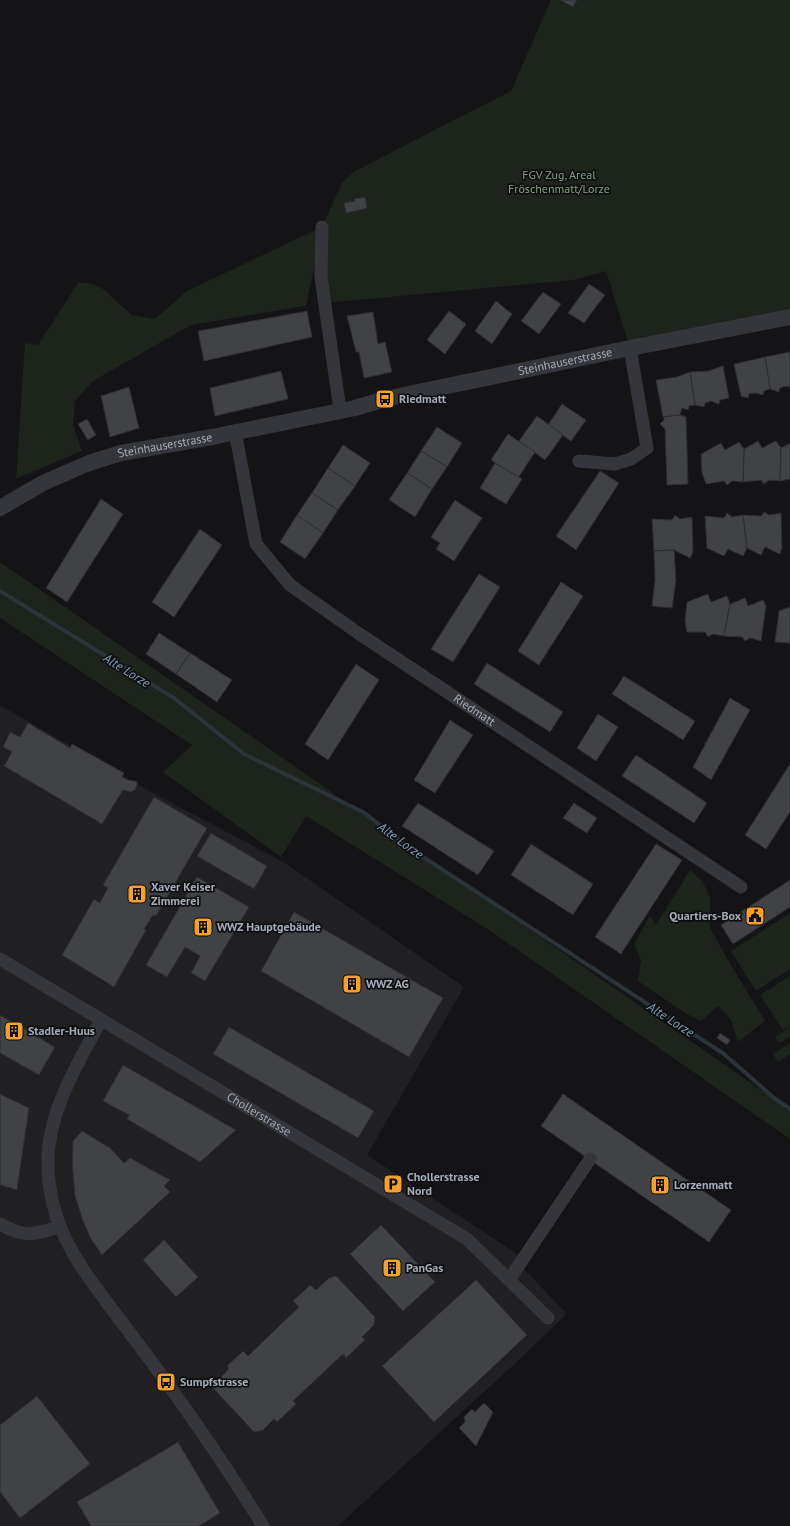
<svg xmlns="http://www.w3.org/2000/svg" width="790" height="1526" font-family="'PT Sans',sans-serif">
  <rect width="100%" height="100%" fill="#141416"/>
  <polygon fill="#202023" points="0,705 138,785 285,863 464,987 367,1155 520,1256 517,1262 567,1314 510,1368 338,1526 0,1526"/>
  <g fill="#1c241c">
    <polygon points="551,0 790,0 790,317 630,348 606,271 573,280 325,303 322,230 306,306 191,325 93,381 75,401 73,425 82,451 16,479 25,343 38,345 78,283 90,283 103,289 132,315 155,319 187,291 322,227 342,183 355,171 511,91"/>
    <polygon points="0,562 790,1110 790,1139 486,928 306,816 281,857 163,772 192,745 0,618"/>
    <polygon points="690,870 702,881 710,897 710,928 732,967 765,1021 738,1042 731,1020 718,1006 701,1021 685,1013 638,981 641,960 634,944 650,916 656,925"/>
    <polygon points="790,913 790,969 756,991 731,951"/>
    <polygon points="790,976 790,1026 783,1030 760,995"/>
    <polygon points="790,1027 790,1037 779,1043 775,1037"/>
    <polygon points="790,1043 790,1054 778,1062 773,1054"/>
  </g>
  <g fill="none" stroke-linecap="round" stroke-linejoin="round">
    <polyline stroke="#2a343a" stroke-width="4" points="0,591 174,698 244,754 363,812 417,853 724,1054 774,1098 790,1109"/>
  </g>
  <g fill="#404246" stroke="#2e2e32">
    <polygon points="560,0 577,0 573,7"/>
    <polygon points="365,197 367,208 346,213 344,203 355,201 354,199"/>
    <polygon points="589,284 605,295 584,323 568,313"/>
    <polygon points="543,292 561,304 539,334 521,321"/>
    <polygon points="496,301 512,314 492,344 475,331"/>
    <polygon points="307,311 312,337 204,361 198,331"/>
    <polygon points="449,311 466,324 445,354 427,340"/>
    <polygon points="373,312 378,344 385,342 392,372 364,378 359,352 356,352 347,316"/>
    <polygon points="790,352 790,387 786,386 780,388 779,392 770,389 765,357"/>
    <polygon points="765,357 770,389 764,391 763,395 755,393 749,394 748,398 741,396 734,364"/>
    <polygon points="723,366 729,398 720,400 719,404 711,401 705,403 704,407 695,405 690,372 708,371"/>
    <polygon points="281,371 288,399 215,416 210,388"/>
    <polygon points="690,372 695,405 689,406 688,410 682,408 680,415 663,417 656,380 677,377"/>
    <polygon points="129,387 139,428 110,437 101,396"/>
    <polygon points="562,404 586,420 571,441 548,425"/>
    <polygon points="680,415 686,417 688,484 667,485 665,429 660,424 664,420 663,417"/>
    <polygon points="537,416 563,435 545,460 519,441"/>
    <polygon points="87,419 96,435 88,440 78,424"/>
    <polygon points="437,427 462,443 447,467 421,451"/>
    <polygon points="508,434 535,452 518,478 491,460"/>
    <polygon points="758,441 762,448 776,441 781,448 780,481 769,480 764,484 761,480 743,482 744,449"/>
    <polygon points="739,442 744,449 743,482 732,481 727,485 724,481 706,484 702,473 701,454 721,443 725,450"/>
    <polygon points="790,443 790,479 780,481 781,448"/>
    <polygon points="343,445 370,463 355,486 328,468"/>
    <polygon points="421,451 447,467 432,489 407,473"/>
    <polygon points="495,463 522,479 506,504 480,488"/>
    <polygon points="328,468 355,486 338,510 312,493"/>
    <polygon points="600,471 619,483 576,550 556,536"/>
    <polygon points="407,473 432,489 415,517 389,500"/>
    <polygon points="312,493 338,510 323,533 297,515"/>
    <polygon points="101,499 123,514 67,602 46,588"/>
    <polygon points="455,500 482,518 454,561 436,549 440,543 431,537"/>
    <polygon points="764,512 769,515 781,513 782,548 780,554 765,547 761,555 747,548 743,515 761,516"/>
    <polygon points="727,513 732,517 743,515 747,548 743,556 728,549 724,556 707,548 705,516 724,518"/>
    <polygon points="297,515 323,533 305,559 280,542"/>
    <polygon points="675,515 680,519 692,517 693,552 690,558 674,550 654,551 652,519 672,520"/>
    <polygon points="200,529 222,545 174,617 152,602"/>
    <polygon points="674,550 676,580 672,608 652,606 655,580 654,551"/>
    <polygon points="479,574 500,587 453,662 431,649"/>
    <polygon points="561,582 583,596 539,665 518,651"/>
    <polygon points="708,594 711,602 727,596 730,604 724,636 713,634 708,637 705,632 687,632 685,621 687,602"/>
    <polygon points="745,598 748,606 763,600 766,606 761,641 750,638 745,641 742,637 724,636 730,604"/>
    <polygon points="790,607 790,643 775,642 779,611"/>
    <polygon points="159,633 190,653 176,674 146,654"/>
    <polygon points="190,653 232,680 217,702 176,674"/>
    <polygon points="487,663 563,712 550,732 474,684"/>
    <polygon points="356,664 379,680 328,760 305,744"/>
    <polygon points="624,676 695,721 683,740 612,694"/>
    <polygon points="730,698 750,710 711,780 693,767"/>
    <polygon points="598,714 618,727 596,761 577,748"/>
    <polygon points="450,720 473,735 435,793 414,780"/>
    <polygon points="28,723 70,748 72,744 124,773 122,777 128,780 135,781 137,782 137,785 135,790 131,792 123,790 102,824 4,766 12,752 3,747 10,732 20,737"/>
    <polygon points="636,755 707,803 694,823 622,776"/>
    <polygon points="790,764 790,812 766,849 745,835"/>
    <polygon points="154,797 207,828 156,916 153,915 144,929 146,930 114,987 62,955 94,899 100,903 108,888 103,885"/>
    <polygon points="418,803 494,851 478,875 402,826"/>
    <polygon points="574,803 597,818 587,833 563,818"/>
    <polygon points="211,833 267,866 254,889 197,856"/>
    <polygon points="531,844 593,884 573,915 511,875"/>
    <polygon points="656,844 682,860 621,954 595,937"/>
    <polygon points="197,877 249,907 205,981 191,973 200,956 185,947 167,977 146,965"/>
    <polygon points="790,880 790,907 733,944 721,925"/>
    <polygon points="294,912 443,998 409,1057 261,971"/>
    <polygon points="0,1015 55,1047 39,1075 0,1053"/>
    <polygon points="229,1027 374,1111 358,1138 213,1054"/>
    <polygon points="720,1033 730,1040 727,1045 717,1038"/>
    <polygon points="123,1065 236,1130 200,1162 127,1119 129,1115 103,1101"/>
    <polygon points="0,1094 29,1108 17,1190 0,1185"/>
    <polygon points="563,1094 731,1210 709,1242 541,1126"/>
    <polygon points="82,1131 110,1148 124,1163 130,1158 170,1180 164,1186 170,1192 102,1255 91,1239 83,1221 75,1196 72,1161 73,1141"/>
    <polygon points="381,1225 435,1282 403,1311 350,1254"/>
    <polygon points="164,1240 198,1277 176,1297 143,1260"/>
    <polygon points="336,1276 375,1317 374,1325 362,1337 365,1340 346,1358 343,1354 293,1401 296,1404 277,1422 274,1419 263,1430 254,1432 214,1389 217,1381 229,1369 227,1366 243,1351 248,1356 299,1307 293,1301 310,1285 316,1290 329,1278"/>
    <polygon points="476,1280 527,1335 434,1422 382,1366"/>
    <polygon points="37,1396 90,1464 20,1518 0,1492 0,1425"/>
    <polygon points="484,1403 493,1412 476,1446 459,1428 465,1422 464,1417 472,1409 475,1412"/>
    <polygon points="178,1442 220,1513 199,1526 91,1526 77,1502"/>
  </g>
  <g fill="none" stroke-linecap="round" stroke-linejoin="round">
    <g stroke="#35363b" stroke-width="13">
      <polyline points="322,227 321,277 340,410"/>
      <path id="s1" d="M 235,431 L 256,544 L 290,585 L 358,633 L 741,887"/>
      <polyline points="579,461 615,464 631,459 647,448 630,348"/>
      <path id="s2" d="M 0,959 L 467,1239 L 548,1318"/>
      <path d="M 101,1020 C 78,1064 48,1110 48,1162 C 48,1224 76,1261 111,1308 C 130,1333 149,1358 167,1383 C 201,1430 233,1477 263,1526"/>
      <path d="M 0,1224 C 25,1238 33,1235 59,1227"/>
      <polyline points="509,1280 590,1159"/>
    </g>
    <path stroke="#35363b" stroke-width="16" id="s3" d="M 0,508 L 43,483 L 89,463 L 121,453 L 212,437 L 355,408 L 385,399 L 630,348 L 790,317"/>
  </g>
  <defs>
    <symbol id="bus-square" viewBox="-11 -11 22 22"><rect x="-9" y="-9" width="18" height="18" rx="4" fill="#f6a02c" stroke="#0f0f11"/><path d="M-5-6H5V4H4V6H2V4H-2V6H-4V4H-5ZM-3.5-4V0h7V-4ZM-3.5 1.2v1.5H-2V1.2ZM2 1.2v1.5H3.5V1.2Z" fill="#111"/></symbol>
    <symbol id="building-square" viewBox="-11 -11 22 22"><rect x="-9" y="-9" width="18" height="18" rx="4" fill="#f6a02c" stroke="#0f0f11"/><path d="M-4-6H4V6H1V3H-1V6H-4ZM-2.5-4.3h1.7v1.8h-1.7ZM.8-4.3h1.7v1.8H.8ZM-2.5-1h1.7V.8h-1.7ZM.8-1h1.7V.8H.8Z" fill="#111"/></symbol>
    <symbol id="civic-square" viewBox="-11 -11 22 22"><rect x="-9" y="-9" width="18" height="18" rx="4" fill="#f6a02c" stroke="#0f0f11"/><path d="M-.6-6.5H3V-4.5H.6V-3L4-1V1h2V6H-6V1h2V-1L-.6-3ZM-1.2 2.5V6h2.4V2.5Z" fill="#111"/></symbol>
    <symbol id="parking-square" viewBox="-11 -11 22 22"><rect x="-9" y="-9" width="18" height="18" rx="4" fill="#f6a02c" stroke="#0f0f11"/><path d="M-3.5-5.5H1a3.5 3.5 0 0 1 0 7H-1V5.5H-3.5ZM-1-3.4V-.6H.8a1.4 1.4 0 0 0 0-2.8Z" fill="#111"/></symbol>
  </defs>
  <g fill-rule="evenodd">
    <use href="#bus-square" x="374" y="388" width="22" height="22"/>
    <use href="#building-square" x="126" y="883" width="22" height="22"/>
    <use href="#civic-square" x="744" y="905" width="22" height="22"/>
    <use href="#building-square" x="192" y="916" width="22" height="22"/>
    <use href="#building-square" x="341" y="973" width="22" height="22"/>
    <use href="#building-square" x="3" y="1020" width="22" height="22"/>
    <use href="#parking-square" x="382" y="1173" width="22" height="22"/>
    <use href="#building-square" x="649" y="1174" width="22" height="22"/>
    <use href="#building-square" x="381" y="1257" width="22" height="22"/>
    <use href="#bus-square" x="155" y="1371" width="22" height="22"/>
  </g>
  <g text-anchor="middle" stroke-width="3.5" stroke-linejoin="round" paint-order="stroke">
    <g font-size="12" fill="#7da27c" stroke="#0f0f11">
      <text x="559" y="179">FGV Zug, Areal<tspan x="559" dy="14">Fröschenmatt/Lorze</tspan></text>
    </g>
    <g font-size="12" fill="#a5acb7" stroke="#0f0f11">
      <text dy="4" stroke="none"><textPath href="#s3" startOffset="587">Steinhauserstrasse</textPath></text>
      <text dy="4" stroke="none"><textPath href="#s3" startOffset="178">Steinhauserstrasse</textPath></text>
      <text dy="4" stroke="none"><textPath href="#s1" startOffset="391">Riedmatt</textPath></text>
      <text dy="4" stroke="none"><textPath href="#s2" startOffset="302">Chollerstrasse</textPath></text>
    </g>
    <g font-size="12" font-weight="bold" fill="#a5acb7" stroke="#0f0f11" text-anchor="start">
      <text x="399" y="403">Riedmatt</text>
      <text x="151" y="891">Xaver Keiser<tspan x="151" dy="14">Zimmerei</tspan></text>
      <text x="741" y="920" text-anchor="end">Quartiers-Box</text>
      <text x="217" y="931">WWZ Hauptgebäude</text>
      <text x="366" y="988">WWZ AG</text>
      <text x="28" y="1035">Stadler-Huus</text>
      <text x="407" y="1181">Chollerstrasse<tspan x="407" dy="14">Nord</tspan></text>
      <text x="674" y="1189">Lorzenmatt</text>
      <text x="406" y="1272">PanGas</text>
      <text x="180" y="1386">Sumpfstrasse</text>
    </g>
    <g font-size="13" font-style="italic" fill="#7b9eb3" stroke="#0f0f11">
      <text transform="translate(127 670) rotate(32)" y="5">Alte Lorze</text>
      <text transform="translate(401 840) rotate(36)" y="5">Alte Lorze</text>
      <text transform="translate(671 1019) rotate(33)" y="5">Alte Lorze</text>
    </g>
  </g>
</svg>
